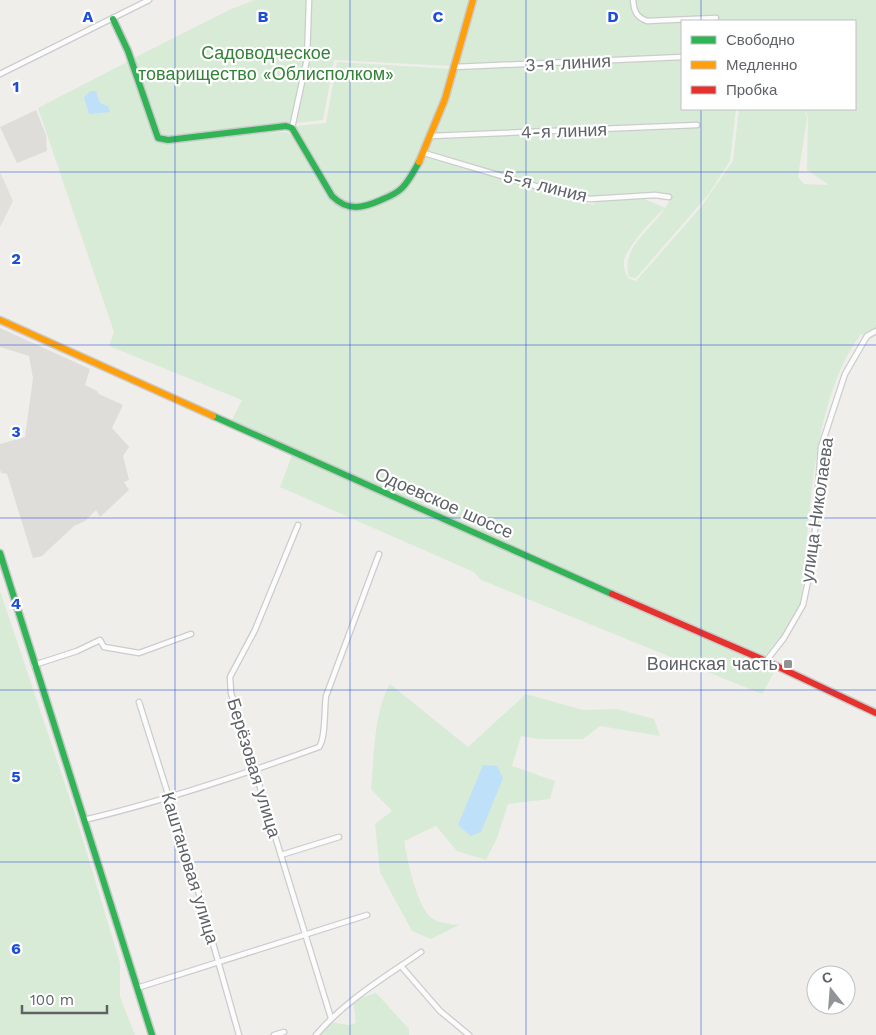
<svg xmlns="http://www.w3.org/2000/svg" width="876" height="1035" font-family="'Work Sans',sans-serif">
  <rect width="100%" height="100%" fill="#efeeea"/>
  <g fill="#dfddda">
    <polygon points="36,110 46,135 47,151 17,163 0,127"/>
    <polygon points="0,328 90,369 85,385 97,391 99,394 123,405 112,428 129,447 123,456 129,480 124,482 129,490 100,517 96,510 85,521 74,526 42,556 33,558 7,474 1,473 0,469 0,444 25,437 33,378 29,356 0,347"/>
  </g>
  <polygon fill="#e2e0da" points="0,172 13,201 0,227"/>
  <g fill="#d8ebd6">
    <polygon points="255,0 471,0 453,66 334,60 323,120 163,138 158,132 134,58 229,10"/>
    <path d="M 475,0 L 876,0 L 876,335 L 869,340 L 861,334 C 811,400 810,521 801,602 L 793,623 L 759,662 L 775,670 L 762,694 L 481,580 L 474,572 L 280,487 L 295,448 L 232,420 L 242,400 L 109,346 L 114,332 L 38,108 L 129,61 L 157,142 L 168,143 L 245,134 L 286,132 L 294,137 L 337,204 L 350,211 L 366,209 L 405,190 L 424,155 L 594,205 L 596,200 L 642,198 L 663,207 L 665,208 C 652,219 632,242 625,257 C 622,264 625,273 629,279 L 636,281 L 701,207 L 733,161 L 739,109 L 804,109 L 807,118 L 798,177 L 804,184 L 829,185 L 807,170 L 808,118 L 805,109 L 855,109 L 855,21 L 682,21 L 682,109 L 736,109 L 730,161 L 708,195 L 636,278 L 629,277 C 618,243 665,223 671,195 L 659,193 L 589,197 L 563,193 L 427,152 Z"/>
    <path d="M 337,62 L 452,69 C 440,103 425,166 397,189 C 386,198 368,203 354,208 L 335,198 L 295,126 L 326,123 Z"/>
    <polygon points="0,591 75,814 120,963 120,997 135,1035 0,1035"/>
    <path d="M 390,684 L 468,747 L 526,694 L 583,710 L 617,709 L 654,719 L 660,736 L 600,726 L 583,739 L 539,739 L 521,736 L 512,766 L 555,781 L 550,799 L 508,804 L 497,838 L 486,860 L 457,851 L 436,826 L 404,841 C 408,862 415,899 429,916 C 436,923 450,924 459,925 L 431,939 L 412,931 L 380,872 L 375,824 L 392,811 L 371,789 C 374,758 374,710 390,684 Z"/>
    <polygon points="376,993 409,1029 409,1035 321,1035 331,1022 348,1025 356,1023 353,1000"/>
  </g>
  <g fill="#bfe0f9">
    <polygon points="90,91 96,91 100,103 108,106 110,112 89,114 84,98"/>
    <polygon points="483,765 497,766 503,778 481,832 471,836 458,825"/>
  </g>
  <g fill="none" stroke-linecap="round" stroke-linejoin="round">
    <defs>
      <g id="street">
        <path d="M 633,0 C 634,11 636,17 647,21 L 716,18"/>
        <polyline points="454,67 682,57"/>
        <polyline points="0,74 149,0"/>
        <polyline points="292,128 307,59 309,0"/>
        <polyline points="431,136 697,125"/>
        <polyline points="424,153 559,193 590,199 655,195 669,197"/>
        <polyline points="298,525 255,630 230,677 231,693 331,1018"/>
        <polyline points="766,661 784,638 803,605 813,557 821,447 845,374 867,336 876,331"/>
        <polyline points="34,665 77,651 100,640 104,647 139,653 191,634"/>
        <polyline points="139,702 195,880 239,1035"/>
        <path d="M 84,820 C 164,801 242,775 319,747 C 326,738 324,709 326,696 L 379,554"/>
        <polyline points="281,855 339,837"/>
        <polyline points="401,966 440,1011 469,1035"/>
        <polyline points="137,988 367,915"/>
        <polyline points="274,1035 284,1032"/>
        <path d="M 316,1035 C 346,1000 384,978 421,952"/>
      </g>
      <g id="fast">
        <path d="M 113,19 L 128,51 L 158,138 L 168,140 L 286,126 L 292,128 L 332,196 C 348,212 363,208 381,200 C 388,197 396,194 402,188 C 409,181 414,171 419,162"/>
        <polyline points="213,416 612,594"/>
        <polyline points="0,553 152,1035"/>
      </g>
      <g id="slow">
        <polyline points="419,162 445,99 473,0"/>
        <polyline points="0,320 213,416"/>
      </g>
      <polyline id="jam" points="612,594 766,661 876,713"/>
    </defs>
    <use href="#street" stroke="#cbcccc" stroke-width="7"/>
    <use href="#fast" stroke="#cacacb" stroke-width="9"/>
    <use href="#slow" stroke="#cacacb" stroke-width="9"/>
    <use href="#jam" stroke="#cacacb" stroke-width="9"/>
    <use href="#street" stroke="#fdfcfc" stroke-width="4.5"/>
    <use href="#fast" stroke="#30b455" stroke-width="6"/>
    <use href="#slow" stroke="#ff9f0a" stroke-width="6"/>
    <use href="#jam" stroke="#e5322d" stroke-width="6"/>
  </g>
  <path fill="none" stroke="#1d4ed8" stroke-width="1" stroke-opacity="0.55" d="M 175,0 L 175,1035M 350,0 L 350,1035M 526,0 L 526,1035M 701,0 L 701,21M 701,109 L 701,1035M 0,172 L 876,172M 0,345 L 876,345M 0,518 L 876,518M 0,690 L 876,690M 0,862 L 876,862"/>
  <rect fill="#919496" stroke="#fff" stroke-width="2" x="783" y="659" width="10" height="10" rx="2.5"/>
  <g text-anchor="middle" stroke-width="4.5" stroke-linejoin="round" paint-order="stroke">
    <g font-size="18" fill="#348238" stroke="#fff">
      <text x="266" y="59">Садоводческое<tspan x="266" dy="21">товарищество «Облисполком»</tspan></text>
    </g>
    <g font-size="18" fill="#5f6368" stroke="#fff">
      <text transform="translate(568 63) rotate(-3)" y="6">3-я линия</text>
      <text transform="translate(564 131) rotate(-2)" y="6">4-я линия</text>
      <text transform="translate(545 186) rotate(14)" y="6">5-я линия</text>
      <text transform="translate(444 503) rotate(24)" y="6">Одоевское шоссе</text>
      <text transform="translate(817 510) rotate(-82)" y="6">улица Николаева</text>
      <text transform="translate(254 768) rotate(73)" y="6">Берёзовая улица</text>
      <text transform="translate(190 868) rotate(73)" y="6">Каштановая улица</text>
    </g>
    <g font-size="18" fill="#5f6368" stroke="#fff" text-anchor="end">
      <text x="778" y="670">Воинская часть</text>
    </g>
  </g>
  <g font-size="16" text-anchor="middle" font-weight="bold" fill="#1d4ed8" stroke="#fff" stroke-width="4.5" stroke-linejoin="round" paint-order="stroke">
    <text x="88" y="22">A</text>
    <text x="263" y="22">B</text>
    <text x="438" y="22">C</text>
    <text x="613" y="22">D</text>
    <text x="16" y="92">1</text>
    <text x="16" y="264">2</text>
    <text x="16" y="437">3</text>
    <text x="16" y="609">4</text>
    <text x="16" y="782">5</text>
    <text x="16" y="954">6</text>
  </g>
  <rect x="681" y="20" width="175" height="90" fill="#ffffff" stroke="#bfc1c3"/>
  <rect x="691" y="36" width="25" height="8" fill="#30b455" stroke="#bfc1c3"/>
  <text x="726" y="45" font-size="15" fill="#5f6368">Свободно</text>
  <rect x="691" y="61" width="25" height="8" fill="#ff9f0a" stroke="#bfc1c3"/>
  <text x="726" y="70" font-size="15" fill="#5f6368">Медленно</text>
  <rect x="691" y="86" width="25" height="8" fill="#e5322d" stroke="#bfc1c3"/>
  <text x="726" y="95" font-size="15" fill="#5f6368">Пробка</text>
  <g transform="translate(831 990) rotate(343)"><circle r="24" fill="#ffffff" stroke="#bfc1c3"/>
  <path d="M0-4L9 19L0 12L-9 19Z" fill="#919496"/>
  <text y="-8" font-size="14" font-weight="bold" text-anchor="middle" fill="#5f6368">С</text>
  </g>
  <path d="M22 1005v8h85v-8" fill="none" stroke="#5f6368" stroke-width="2.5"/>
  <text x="30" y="1005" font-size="15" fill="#5f6368" stroke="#ffffff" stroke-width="4" paint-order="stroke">100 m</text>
</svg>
